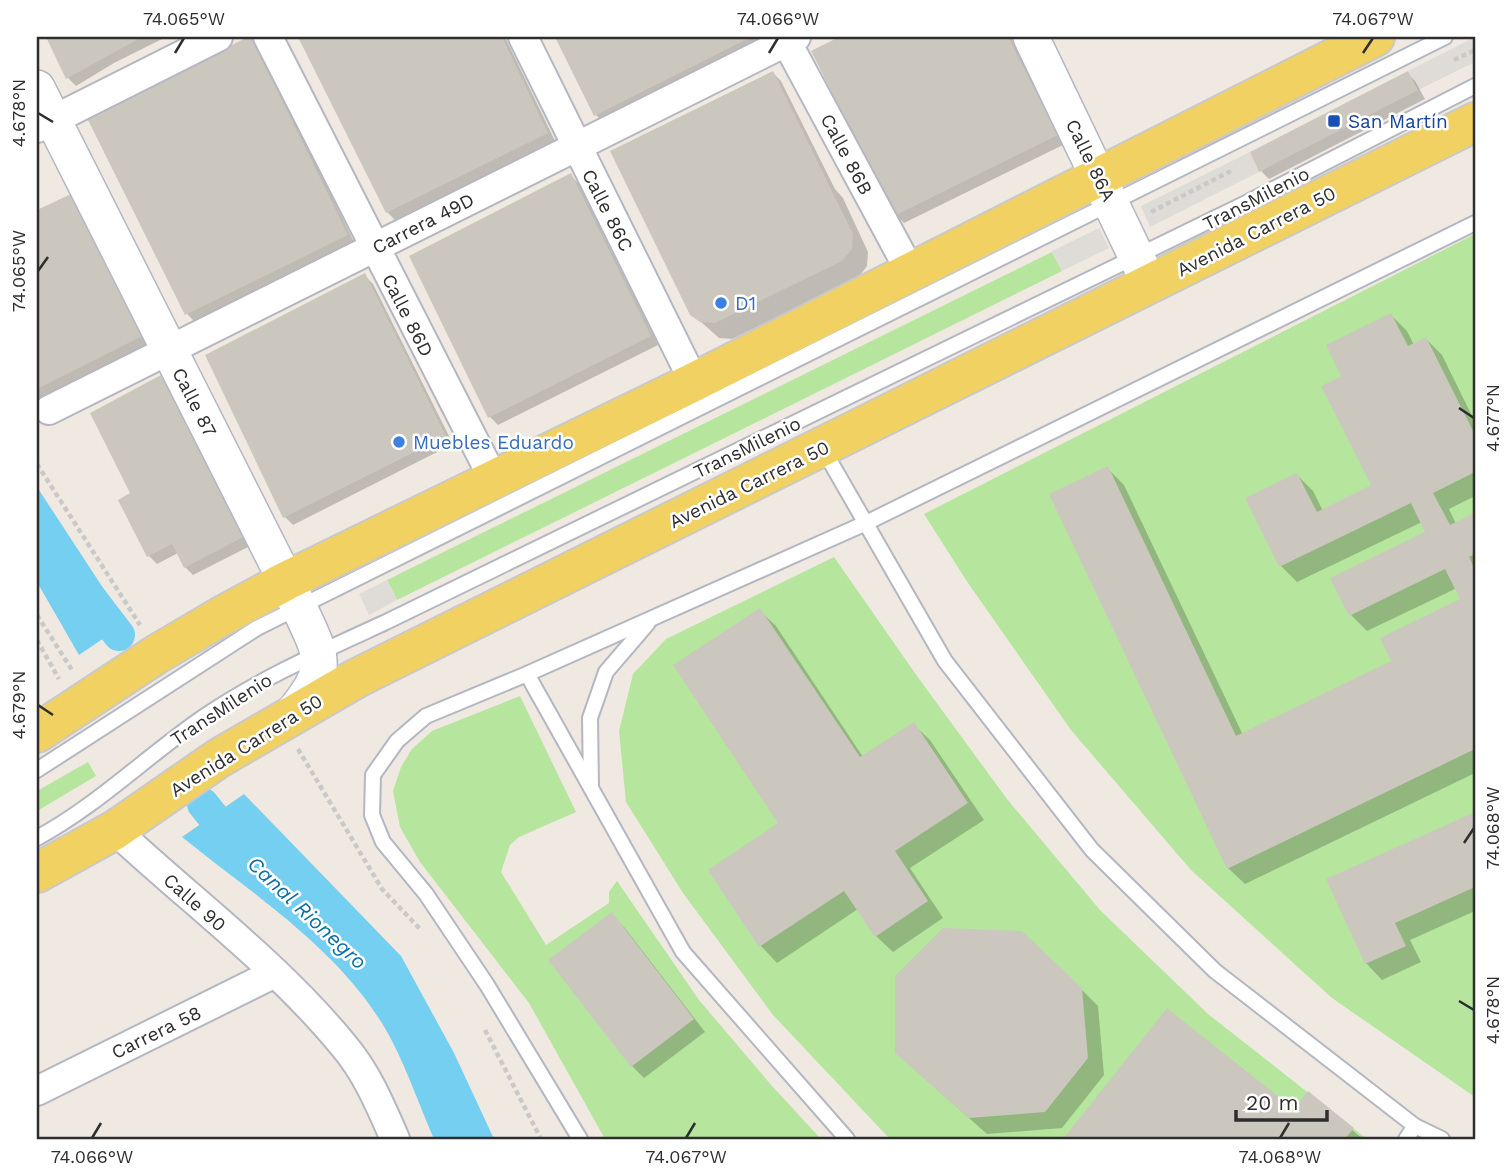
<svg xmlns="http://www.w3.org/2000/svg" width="1512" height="1176" font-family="'Work Sans',sans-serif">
  <rect width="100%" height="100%" fill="#efe9e1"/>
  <g fill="#b6e59e">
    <polygon points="1475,234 1475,1097 1332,998 1191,870 1071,730 968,583 924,514"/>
    <polygon points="1052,252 1062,271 397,600 387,580"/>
    <polygon points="834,557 917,676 1007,799 1100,910 1208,1014 1367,1139 890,1139 773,1015 683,893 626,802 619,731 633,674 666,639"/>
    <polygon points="520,696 576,812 519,837 510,845 501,872 546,945 609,903 609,892 617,881 699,1000 772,1086 821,1139 605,1139 529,1003 420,862 400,827 393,791 401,767 412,749 432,731"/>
    <polygon points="88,762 96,776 37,811 37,791"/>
  </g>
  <g fill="#dfdcd8">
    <polygon points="1475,37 1475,62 1418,90 1408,71"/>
    <polygon points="1250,152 1259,172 1150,227 1141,206"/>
    <polygon points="1099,228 1109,248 1062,271 1052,251"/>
    <polygon points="387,580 397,600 369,615 359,594"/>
  </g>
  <g fill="#75cff0">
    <polygon points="37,487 126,623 79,655 37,582"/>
    <path d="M 244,794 L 401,956 L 454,1053 L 494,1139 L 434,1139 C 420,1107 408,1072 392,1041 C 347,954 256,897 182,837 Z"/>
  </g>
  <g fill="#0003">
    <polygon points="47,37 166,37 114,63 76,86 68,78"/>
    <polygon points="299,37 505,37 555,141 395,220 387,212"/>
    <polygon points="556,37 760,37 763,43 658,95 654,90 639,98 642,103 604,123 596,115"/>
    <polygon points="843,37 1011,37 1065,144 904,223 896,215 814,51"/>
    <polygon points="250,38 258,46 355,244 195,322 187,314"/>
    <polygon points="773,73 781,81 835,189 843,198 868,252 867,266 858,278 732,339 719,338 692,314"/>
    <polygon points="1407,73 1415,81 1425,99 1269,179 1261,171"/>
    <polygon points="570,175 578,183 658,345 498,425 490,417 436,305"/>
    <polygon points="70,196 78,204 149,345 37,407 37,212"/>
    <polygon points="365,276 373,284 453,444 293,525 285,517"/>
    <polygon points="1391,315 1407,331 1414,345 1426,339 1442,355 1475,422 1475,496 1449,509 1456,524 1475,515 1475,773 1245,884 1228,868 1107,468 1124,485 1243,735 1394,661 1462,600 1457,588 1367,631 1351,615 1427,533 1422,522 1297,582 1281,566 1297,475 1313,491 1323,511 1373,486 1343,377"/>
    <polygon points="161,377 169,385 252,545 193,575 185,567 178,553 157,564 149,556 133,494"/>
    <polygon points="759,610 776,626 863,757 913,724 930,740 984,820 910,868 943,918 893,952 876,936 858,909 777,963 761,946 710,871 780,824"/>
    <polygon points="1475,814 1475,911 1410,940 1421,962 1382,980 1366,963 1328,880"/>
    <polygon points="611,914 624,927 705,1032 644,1078 632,1066"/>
    <polygon points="1081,989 1098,1006 1104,1075 1062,1128 987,1134 896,1053"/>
    <polygon points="1168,1010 1295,1111 1309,1094 1363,1139 1065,1139"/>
  </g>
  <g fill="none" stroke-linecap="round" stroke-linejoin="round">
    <g stroke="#75cff0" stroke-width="32">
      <polyline points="37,528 119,635"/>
      <polyline points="203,804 240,850"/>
    </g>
  </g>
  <g fill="#cbc7bf">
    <polygon points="46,37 142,37 66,79"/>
    <polygon points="248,37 251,37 348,235 185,315 86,116"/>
    <polygon points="298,37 502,37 548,133 386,213"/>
    <polygon points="555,37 751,37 594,116"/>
    <polygon points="839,37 1008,37 1058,135 894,216 811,51"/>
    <polygon points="773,71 853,234 852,249 842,261 715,323 700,322 690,315 610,151"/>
    <polygon points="1408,71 1418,90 1259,172 1250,152"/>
    <polygon points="571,173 651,336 488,418 409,256"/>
    <polygon points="71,194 142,336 37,389 37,210"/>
    <polygon points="365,273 446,436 283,518 205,355"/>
    <polygon points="1391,313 1408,346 1426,337 1473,431 1475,429 1475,472 1433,493 1450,525 1475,513 1475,554 1469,557 1475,570 1475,749 1227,869 1049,494 1108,466 1236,736 1391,661 1380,638 1460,599 1445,569 1349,616 1330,578 1425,532 1411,503 1279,567 1245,498 1297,473 1317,512 1371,485 1321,386 1341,376 1326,345"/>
    <polygon points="161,375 245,536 184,568 172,544 147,557 118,500 130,493 90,413"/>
    <polygon points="760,608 860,757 914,722 968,803 895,851 928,901 875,937 844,891 759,947 708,870 778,823 673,665"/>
    <polygon points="1475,812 1475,887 1395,923 1406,946 1365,964 1326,879"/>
    <polygon points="612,912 694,1019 631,1067 548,960"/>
    <polygon points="943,928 1022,931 1082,988 1088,1058 1045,1112 969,1118 895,1053 895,976"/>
    <polygon points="1167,1008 1294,1109 1308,1091 1354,1128 1345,1139 1063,1139"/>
  </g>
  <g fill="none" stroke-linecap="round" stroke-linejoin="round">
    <defs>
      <g id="service">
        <polyline points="823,449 945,661 1092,850 1215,971 1415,1126 1442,1139"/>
        <polyline points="527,674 683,952 847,1139"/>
        <polyline points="37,770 257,628 1445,37"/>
        <polyline points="591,787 590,718 606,672 648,623"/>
        <path d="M 37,838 C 98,805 148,755 205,716 C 261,678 323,651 384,623 L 1246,203 L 1475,86"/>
        <polyline points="580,1139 487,985 426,894 383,842 372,815 373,775 397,741 426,716 527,674 866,523 1475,223"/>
        <polyline points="1406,1139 1415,1126"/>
      </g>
      <g id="minor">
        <polyline points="268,37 494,480"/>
        <polyline points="523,37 694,382"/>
        <polyline points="784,37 910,271"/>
        <polyline points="37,128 218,37"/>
        <polyline points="49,410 796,37"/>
        <path d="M 115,830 C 191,901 278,965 344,1046 C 367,1073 381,1107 395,1139"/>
        <polyline points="37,1091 275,973"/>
      </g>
      <g id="tertiary">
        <polyline points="1031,37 1150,285"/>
        <path d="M 37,88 L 299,607 C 323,659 331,667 292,714"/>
      </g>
      <g id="primary">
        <polyline points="37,733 157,654 220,617 286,581 694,382 1375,37"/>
        <polyline points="37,873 115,830 219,758 357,678 1475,122"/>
      </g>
    </defs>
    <use href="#service" stroke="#b4b7c1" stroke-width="18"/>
    <use href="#minor" stroke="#b4b7c1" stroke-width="32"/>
    <use href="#tertiary" stroke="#b4b7c1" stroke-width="38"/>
    <use href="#primary" stroke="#c9c9c9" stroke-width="42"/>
    <g stroke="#c9c9c9" stroke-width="4.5" stroke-dasharray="5 3.5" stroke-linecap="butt">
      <polyline points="1454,60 1475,50"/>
      <polyline points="1151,212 1231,171"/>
      <polyline points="37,464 140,625"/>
      <polyline points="37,615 72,670"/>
      <polyline points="37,640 59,679"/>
      <polyline points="298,749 382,889 420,929"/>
      <polyline points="485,1030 541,1139"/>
    </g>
    <use href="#service" stroke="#fff" stroke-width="14"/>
    <use href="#minor" stroke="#fff" stroke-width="28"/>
    <use href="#tertiary" stroke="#fff" stroke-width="35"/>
    <use href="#primary" stroke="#f2d163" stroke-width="38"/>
  </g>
  <path fill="none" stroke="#2e2e2e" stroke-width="2.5" d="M 175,53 L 184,38M 769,53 L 778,38M 1363,53 L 1373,38M 38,113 L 53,122M 38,271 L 48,257M 1459,408 L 1474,418M 38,705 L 53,715M 1464,843 L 1474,828M 1459,1001 L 1474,1010M 92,1138 L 101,1123M 686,1138 L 695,1123M 1280,1138 L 1289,1123"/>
  <rect fill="#1a4fb4" stroke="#fff" stroke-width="2.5" x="1327" y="114" width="14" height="14" rx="3.5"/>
  <g fill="#3f7fe0" stroke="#fff" stroke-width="2.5">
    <circle cx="721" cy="303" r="7"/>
    <circle cx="399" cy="442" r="7"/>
  </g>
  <g text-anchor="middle" stroke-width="5" stroke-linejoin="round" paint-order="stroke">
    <g font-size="19" fill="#164399" stroke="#fff" text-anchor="start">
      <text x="1348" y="128">San Martín</text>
    </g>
    <g font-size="19" fill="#2e2e2e" stroke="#fff">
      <text transform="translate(847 154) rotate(62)" y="7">Calle 86B</text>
      <text transform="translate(1091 160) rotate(64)" y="7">Calle 86A</text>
      <text transform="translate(1256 198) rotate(-27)" y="7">TransMilenio</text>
      <text transform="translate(608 210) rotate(63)" y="7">Calle 86C</text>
      <text transform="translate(423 223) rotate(-27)" y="7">Carrera 49D</text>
      <text transform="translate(1256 231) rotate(-27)" y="7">Avenida Carrera 50</text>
      <text transform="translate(408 315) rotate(63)" y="7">Calle 86D</text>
      <text transform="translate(195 402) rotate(63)" y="7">Calle 87</text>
      <text transform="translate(747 447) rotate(-26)" y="7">TransMilenio</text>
      <text transform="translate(749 484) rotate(-26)" y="7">Avenida Carrera 50</text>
      <text transform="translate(221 709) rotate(-33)" y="7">TransMilenio</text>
      <text transform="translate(246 745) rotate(-32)" y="7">Avenida Carrera 50</text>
      <text transform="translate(195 902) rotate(42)" y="7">Calle 90</text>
      <text transform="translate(156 1032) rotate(-26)" y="7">Carrera 58</text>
    </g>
    <g font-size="19" fill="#366cbe" stroke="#fff" text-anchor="start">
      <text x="735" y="310">D1</text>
      <text x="413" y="449">Muebles Eduardo</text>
    </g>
    <g font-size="21" font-style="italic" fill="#0d6fa3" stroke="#fff">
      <text transform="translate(307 913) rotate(43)" y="7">Canal Rionegro</text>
    </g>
  </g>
  <rect width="1512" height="1176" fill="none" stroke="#ffffff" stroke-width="77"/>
  <path d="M1236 1110v10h91v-10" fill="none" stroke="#2e2e2e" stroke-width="3.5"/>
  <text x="1246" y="1110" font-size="21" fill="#2e2e2e" stroke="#ffffff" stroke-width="5" paint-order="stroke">20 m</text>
  <rect x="38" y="38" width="1436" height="1100" fill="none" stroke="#2e2e2e" stroke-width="2.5"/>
  <g font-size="18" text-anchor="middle" fill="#2e2e2e">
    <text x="184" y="25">74.065°W</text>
    <text x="778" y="25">74.066°W</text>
    <text x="1373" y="25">74.067°W</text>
    <text transform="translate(19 113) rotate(-90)" y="6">4.678°N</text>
    <text transform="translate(19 271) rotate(-90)" y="6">74.065°W</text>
    <text transform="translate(1493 418) rotate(-90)" y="6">4.677°N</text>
    <text transform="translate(19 705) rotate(-90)" y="6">4.679°N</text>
    <text transform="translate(1493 828) rotate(-90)" y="6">74.068°W</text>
    <text transform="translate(1493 1010) rotate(-90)" y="6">4.678°N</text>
    <text x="92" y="1163">74.066°W</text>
    <text x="686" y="1163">74.067°W</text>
    <text x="1280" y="1163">74.068°W</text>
  </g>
</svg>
